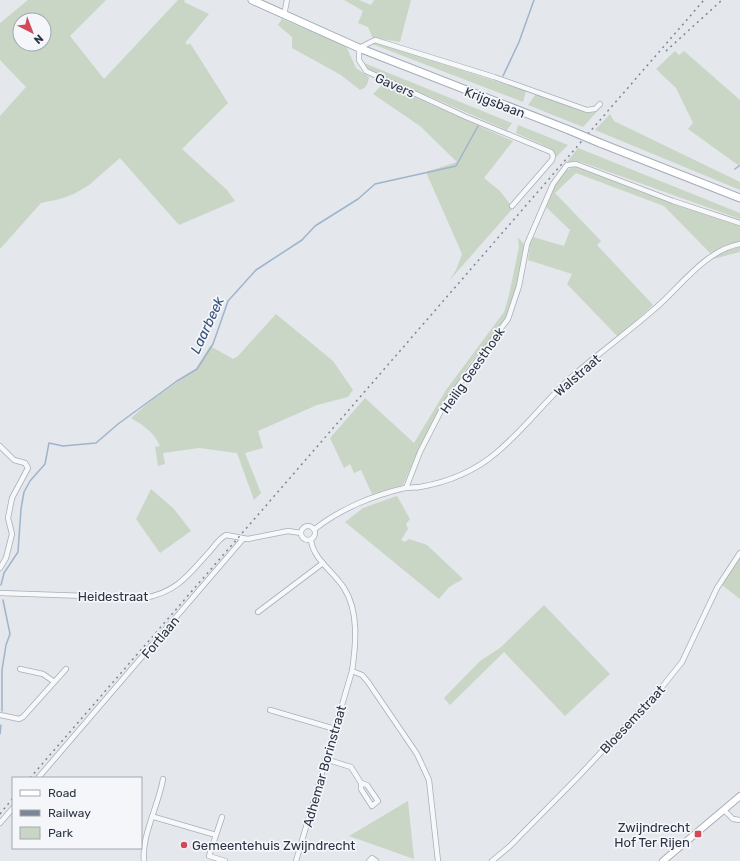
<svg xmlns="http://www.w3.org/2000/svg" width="740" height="861" font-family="Rubik,sans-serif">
  <rect width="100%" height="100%" fill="#e4e7ec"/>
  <g fill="#c9d6c5" fill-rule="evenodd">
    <path d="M 28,0 L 106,0 L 70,36 L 104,79 L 178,0 L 185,0 L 184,2 L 209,14 L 185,43 L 188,45 L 190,43 L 228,103 L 182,149 L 227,190 L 235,201 L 179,225 L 120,158 L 89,185 L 74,194 L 60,199 L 41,203 L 0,249 L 0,116 L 26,87 L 0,60 L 0,23 ZM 20,20 L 44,20 L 44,44 L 20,44 Z"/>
    <polygon points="344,0 359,0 371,5 374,0 411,0 400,42 373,38 368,27 358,23 363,11"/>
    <path d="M 282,19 L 346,46 L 356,68 L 369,77 C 368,83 367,88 360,90 L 341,75 L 292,48 L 292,37 L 278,25 Z"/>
    <polygon points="374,42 526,91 523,102 372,44"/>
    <polygon points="675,51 679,55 684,51 740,100 740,163 738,165 688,129 693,123 676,88 656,69"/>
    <polygon points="364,63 512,123 507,130 368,70"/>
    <polygon points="384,83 513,141 484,178 500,191 513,208 449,281 456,270 462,254 426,172 457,162 420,126 373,94"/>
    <polygon points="536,94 587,113 592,113 600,104 602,106 583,127 528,105"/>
    <polygon points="610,114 614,121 740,182 740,190 595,130"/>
    <polygon points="518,125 568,145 555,158 555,153 552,149 516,133"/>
    <polygon points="578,148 740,213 740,219 584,163 576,161 566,163"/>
    <path d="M 575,166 L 641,192 L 740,226 L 740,241 L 726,245 L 710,253 L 664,206 L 576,173 L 555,193 L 601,241 L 597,245 L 653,305 L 618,337 L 567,284 L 572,274 L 528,260 L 530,244 L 533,237 L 564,246 L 570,230 L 546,207 C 552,192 558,172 575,166 Z"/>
    <path d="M 518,237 L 525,246 C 520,269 517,293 507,314 C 498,334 479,350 467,368 C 441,405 421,444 403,485 L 372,494 L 361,470 L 354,473 L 350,464 L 344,468 L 330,438 L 365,398 L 414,443 L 446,390 L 504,312 L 509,295 L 519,247 Z"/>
    <polygon points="740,247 740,252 713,259 714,256 726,250"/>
    <path d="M 276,314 L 333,361 L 353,390 L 348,397 L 317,405 L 258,431 L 263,448 L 245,453 L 261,493 L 254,500 L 237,453 L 199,448 L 163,453 L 165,464 L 158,466 L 155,447 L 160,446 C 154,432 143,425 131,418 L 153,399 L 195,370 L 210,346 L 233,359 L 238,356 Z"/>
    <polygon points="151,489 174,509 191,531 160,553 136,519"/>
    <polygon points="397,496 410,519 406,524 408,529 401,540 405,542 409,539 427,545 463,579 449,587 439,599 345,522 363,508"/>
    <polygon points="740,557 740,599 722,585"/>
    <polygon points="544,605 610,674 565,716 504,652 450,705 444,698 480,661 500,648"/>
    <polygon points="408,801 414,859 349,836"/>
  </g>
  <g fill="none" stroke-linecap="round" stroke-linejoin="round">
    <g stroke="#9fb4cc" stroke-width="1.5">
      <polyline points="503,76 519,42 534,0"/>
      <polyline points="735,169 740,165"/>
      <polyline points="1,585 4,573 18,552 21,509 24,492 30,481 45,464 49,443 63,446 96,443 118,424 177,381 197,369 213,344 228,301 256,270 302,240 315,226 358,199 375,184 456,166 478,126"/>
      <polyline points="2,711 2,670 6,645 10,634 3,600"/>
      <polyline points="0,734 1,725"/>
    </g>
    <defs>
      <g id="minor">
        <polyline points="285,14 285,10 287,0"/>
        <polyline points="512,206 552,160 553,156 551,152 466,117 366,71 359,60 359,48 375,40 494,77 587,110 595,109 600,104"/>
        <polyline points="0,446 14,460 25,463 28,468 12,498 8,518 12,534 6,558 0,568"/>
        <polyline points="406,488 420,452 444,405 508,319 519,286 527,244 553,184 567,165 576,164 673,201 740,223"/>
        <circle cx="308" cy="533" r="7"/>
        <path d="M 315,529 C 340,509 374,495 405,488 C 410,487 415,488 420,487 C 448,482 475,471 496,453 C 525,429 547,398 575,374 C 603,350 632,329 659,305 C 683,283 707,250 740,244"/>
        <path d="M 0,593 L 144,598 C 178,592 189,574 211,550 C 215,545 220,538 226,535 L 248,539 L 288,531 L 301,533"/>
        <polyline points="258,612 323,563"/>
        <polyline points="20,669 43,674 53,681"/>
        <polyline points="352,671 362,675 368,682 417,754 429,780 438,861"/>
        <polyline points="270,710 335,729"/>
        <polyline points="0,715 19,719 23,717 66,669"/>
        <polyline points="325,759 351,767 361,783 361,789 372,806 378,801 367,785 361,783"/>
        <polyline points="38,778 243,539"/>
        <polyline points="724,810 733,819 740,820"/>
        <polyline points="154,817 216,835"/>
        <polyline points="222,817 209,856 225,861"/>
        <polyline points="0,823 13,808"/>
        <path d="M 144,861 C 141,837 159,804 163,779"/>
        <path d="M 296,861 L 352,671 C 356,644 359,611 344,588 C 334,572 313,559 311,540"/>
        <polyline points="369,861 372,858 376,861"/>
        <polyline points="492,861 510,846 577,778 662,687 682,662 717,588 740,553"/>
      </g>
      <polyline id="secondary" points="663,861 740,796"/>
      <g id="primary">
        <polyline points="252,0 359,48 569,130"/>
        <polyline points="600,143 740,198"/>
      </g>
    </defs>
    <use href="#minor" stroke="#a9aeb7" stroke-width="6"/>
    <use href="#secondary" stroke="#a9aeb7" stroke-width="8"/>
    <use href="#primary" stroke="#a3abb8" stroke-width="9"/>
    <use href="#minor" stroke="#f7f8fa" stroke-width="4.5"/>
    <use href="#secondary" stroke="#fff" stroke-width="6"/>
    <use href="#primary" stroke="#fff" stroke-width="7"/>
    <g stroke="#7d8696" stroke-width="1.5" stroke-dasharray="2 4" stroke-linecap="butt">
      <polyline points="666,51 722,0"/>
      <polyline points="30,778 704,0"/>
      <polyline points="0,814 13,798"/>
    </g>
    <defs>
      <polyline id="primary-bridge" points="569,130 600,143"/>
    </defs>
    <use href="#primary-bridge" stroke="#a3abb8" stroke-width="9" stroke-linecap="butt"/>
    <use href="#primary-bridge" stroke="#fff" stroke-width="7"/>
  </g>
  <g fill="#d1495b" stroke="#f4f6f9" stroke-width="1.5">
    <rect x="694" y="830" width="8" height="8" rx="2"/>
    <circle cx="184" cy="845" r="4"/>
  </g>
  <g text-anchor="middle" stroke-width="3.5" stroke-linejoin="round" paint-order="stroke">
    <g font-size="13" fill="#2b3445" stroke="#f4f6f9">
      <text transform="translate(395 85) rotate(24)" y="5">Gavers</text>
      <text transform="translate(495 102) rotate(21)" y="5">Krijgsbaan</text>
      <text transform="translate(472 370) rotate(-55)" y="5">Heilig Geesthoek</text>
      <text transform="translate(577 375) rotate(-41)" y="5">Walstraat</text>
      <text x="113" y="601">Heidestraat</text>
      <text transform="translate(160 637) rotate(-50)" y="5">Fortlaan</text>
      <text transform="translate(632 719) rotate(-47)" y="5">Bloesemstraat</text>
      <text transform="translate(324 766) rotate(-74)" y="5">Adhemar Borinstraat</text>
    </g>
    <g font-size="13" fill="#2b3445" stroke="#f4f6f9" text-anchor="end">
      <text x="690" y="832">Zwijndrecht<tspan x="690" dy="15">Hof Ter Rijen</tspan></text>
      <text x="192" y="850" text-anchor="start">Gemeentehuis Zwijndrecht</text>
    </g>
    <g font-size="14" font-style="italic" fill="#34527a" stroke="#f4f6f9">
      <text transform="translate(207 325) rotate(-65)" y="5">Laarbeek</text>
    </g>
  </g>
  <rect x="12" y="777" width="130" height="72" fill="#f4f6f9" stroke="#a4a8b1"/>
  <rect x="20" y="790" width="20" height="6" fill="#ffffff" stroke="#a4a8b1"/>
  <text x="48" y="797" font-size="12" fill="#2b3445">Road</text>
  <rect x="20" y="810" width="20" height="6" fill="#7d8696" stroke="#a4a8b1"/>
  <text x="48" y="817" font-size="12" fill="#2b3445">Railway</text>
  <rect x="20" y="827" width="20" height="12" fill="#c9d6c5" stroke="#a4a8b1"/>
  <text x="48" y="837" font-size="12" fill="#2b3445">Park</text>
  <g transform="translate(32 32) rotate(138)"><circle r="19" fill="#f4f6f9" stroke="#a4a8b1"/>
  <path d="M0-3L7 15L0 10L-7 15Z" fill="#d1495b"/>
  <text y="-6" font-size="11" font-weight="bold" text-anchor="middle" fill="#2b3445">N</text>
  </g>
</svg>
